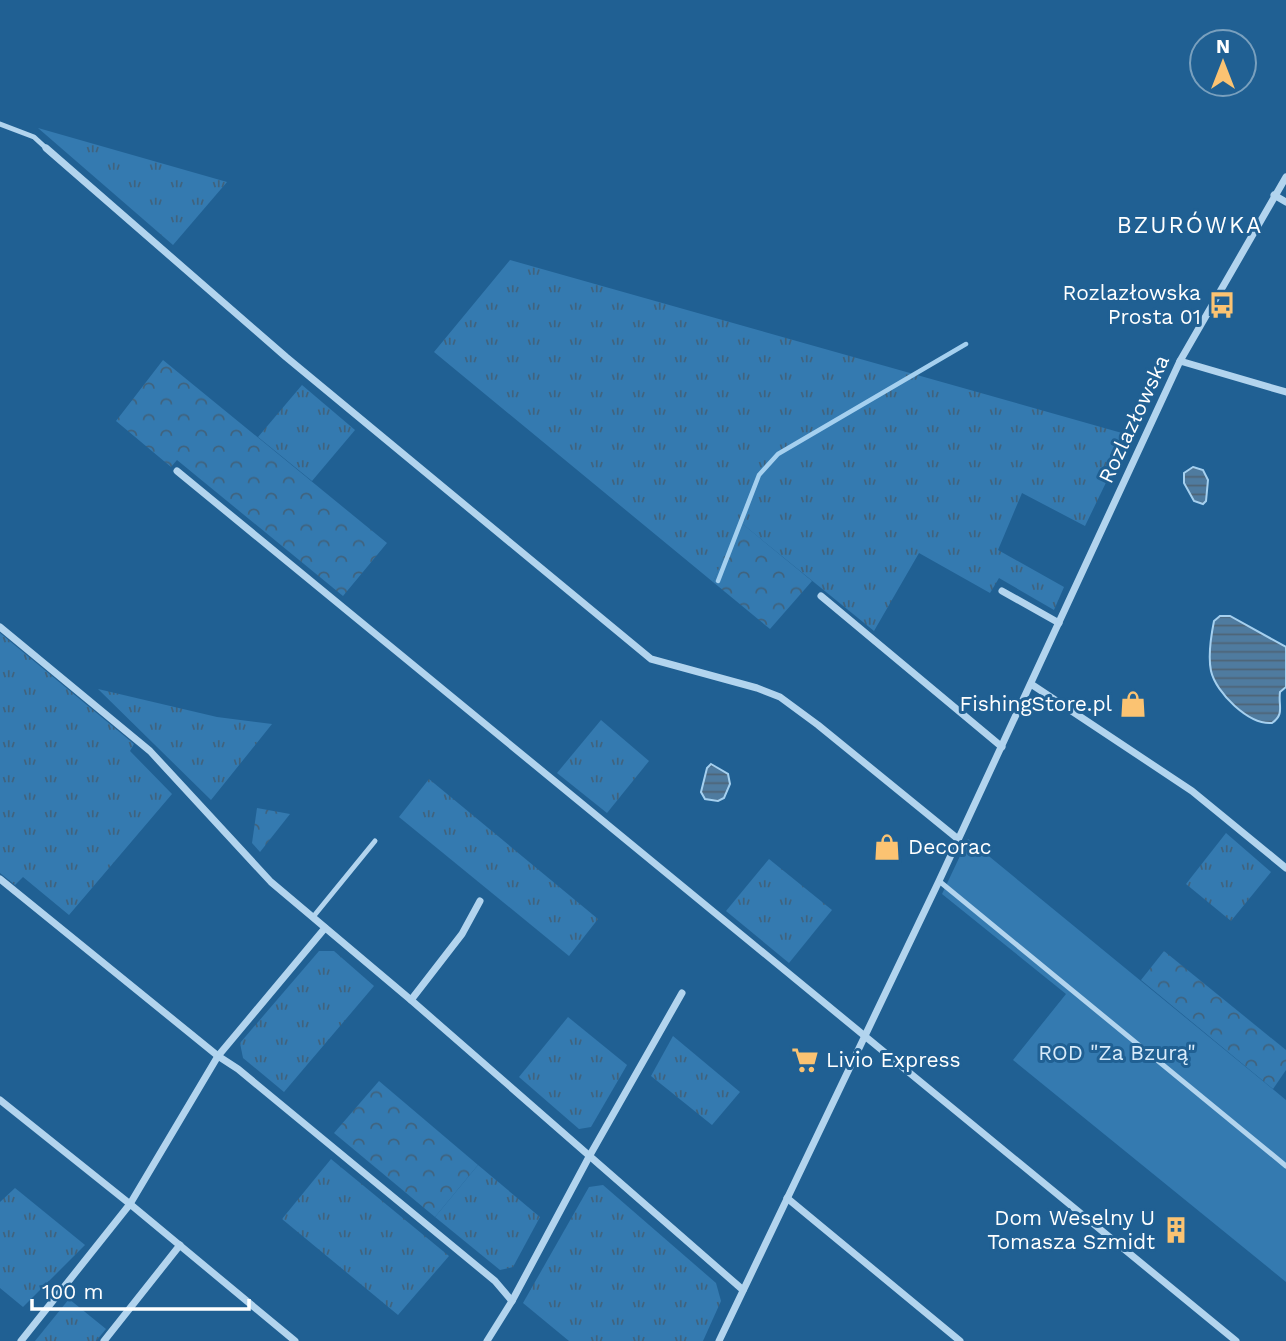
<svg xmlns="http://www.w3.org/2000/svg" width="1286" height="1341" font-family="'Work Sans',sans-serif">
  <defs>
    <pattern id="grass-tufts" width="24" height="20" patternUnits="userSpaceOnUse" patternTransform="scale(1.75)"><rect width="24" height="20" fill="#347ab0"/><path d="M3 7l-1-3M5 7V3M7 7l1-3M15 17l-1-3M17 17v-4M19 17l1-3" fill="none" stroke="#40637e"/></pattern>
    <pattern id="forest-crowns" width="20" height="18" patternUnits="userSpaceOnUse" patternTransform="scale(1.75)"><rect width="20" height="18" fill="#347ab0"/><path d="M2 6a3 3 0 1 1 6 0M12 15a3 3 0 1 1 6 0" fill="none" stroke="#40637e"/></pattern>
    <pattern id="water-rules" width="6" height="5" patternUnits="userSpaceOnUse" patternTransform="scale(1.75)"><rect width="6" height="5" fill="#4f7b9f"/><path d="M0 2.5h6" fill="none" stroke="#4e6476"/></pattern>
  </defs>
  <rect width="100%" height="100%" fill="#206093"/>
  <g fill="url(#grass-tufts)">
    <polygon points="38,128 227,182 173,245"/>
    <polygon points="510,260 1129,435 1085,526 1022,493 998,550 1064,587 1054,610 999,578 990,593 919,553 874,631 740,522 713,582 434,352"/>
    <polygon points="302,385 355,430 312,481 258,437"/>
    <polygon points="0,633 134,744 130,751 172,794 69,915 23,877 15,885 0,873"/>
    <polygon points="98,689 217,717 272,724 211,800"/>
    <polygon points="601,720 649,761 607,813 557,773"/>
    <polygon points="429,779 598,919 569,956 399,817"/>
    <polygon points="1226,833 1271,872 1231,921 1186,884"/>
    <polygon points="769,859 832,910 789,963 726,911"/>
    <polygon points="319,951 334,951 374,986 284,1092 243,1058 240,1043"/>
    <polygon points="568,1017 627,1065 591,1127 579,1129 519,1077"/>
    <polygon points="673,1036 740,1092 712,1125 651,1076"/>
    <polygon points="331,1159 449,1256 398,1315 282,1219"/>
    <polygon points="478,1165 540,1217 513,1267 500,1270 435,1217"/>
    <polygon points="603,1185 716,1283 721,1301 703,1341 569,1341 523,1303 589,1187"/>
    <polygon points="15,1188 85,1245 23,1307 0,1288 0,1202"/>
    <polygon points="69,1299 106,1329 96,1341 35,1341"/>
  </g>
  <g fill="url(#forest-crowns)">
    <polygon points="163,360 387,543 343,596 177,460 171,467 116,421"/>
    <polygon points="739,521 812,581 770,629 713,582"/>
    <polygon points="257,808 290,814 260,852 252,843"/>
    <polygon points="1164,951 1286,1050 1286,1070 1273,1089 1141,980"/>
    <polygon points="379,1081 478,1165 435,1217 334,1133"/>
  </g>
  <polygon fill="#347ab0" points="968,839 1286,1100 1286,1282 1013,1060 1066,994 942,894"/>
  <g fill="url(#water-rules)" stroke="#a5d0ef" stroke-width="2">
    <polygon points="1193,467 1203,470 1208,480 1206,501 1203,504 1194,501 1184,483 1184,473"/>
    <path d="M 1220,616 L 1230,616 L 1286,647 L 1286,687 L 1280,692 C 1278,706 1285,714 1272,723 C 1249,725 1216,693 1211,671 C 1208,657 1211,636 1214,621 Z"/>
    <polygon points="711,764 728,774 730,784 724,798 718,801 705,799 701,792 707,768"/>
  </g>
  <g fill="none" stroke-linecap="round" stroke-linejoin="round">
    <polyline stroke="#a5d0ef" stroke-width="4.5" points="718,581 759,475 778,454 966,344"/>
    <g stroke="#b2d4ee" stroke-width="5">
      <polyline points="0,124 34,137 46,148"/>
      <polyline points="939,881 1286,1166"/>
      <polyline points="313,917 375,841"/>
    </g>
    <g stroke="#b2d4ee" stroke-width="7">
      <polyline points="46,148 286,357 651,659 757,688 780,697 818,725 958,839"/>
      <polyline points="1274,195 1286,202"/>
      <polyline points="1180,361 1286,392"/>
      <polyline points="177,471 1236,1341"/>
      <polyline points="1002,591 1059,623"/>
      <polyline points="821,596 1002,747"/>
      <polyline points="0,627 150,751 271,882 411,1000 743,1290"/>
      <polyline points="1031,684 1192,791 1286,868"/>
      <polyline points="0,879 218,1056 238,1069 495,1281 512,1301"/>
      <polyline points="411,1000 462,934 480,901"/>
      <polyline points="0,1100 130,1204 218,1056 325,928"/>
      <polyline points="787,1198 960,1341"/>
      <polyline points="21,1341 130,1204 295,1341"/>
      <polyline points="104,1341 180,1245"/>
      <polyline points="487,1341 512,1301 590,1155 682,993"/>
      <polyline points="719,1341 939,881 1180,361 1286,177"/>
    </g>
  </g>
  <defs>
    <symbol id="bus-bare" viewBox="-9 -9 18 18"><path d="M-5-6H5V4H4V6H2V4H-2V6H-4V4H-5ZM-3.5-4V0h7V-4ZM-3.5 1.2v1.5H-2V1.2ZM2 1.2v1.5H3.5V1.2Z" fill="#fbc372" stroke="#206093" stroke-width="2.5" paint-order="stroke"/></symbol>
    <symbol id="shop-bare" viewBox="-9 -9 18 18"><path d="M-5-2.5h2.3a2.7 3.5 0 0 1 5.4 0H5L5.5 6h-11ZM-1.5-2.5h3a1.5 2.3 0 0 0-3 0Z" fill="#fbc372" stroke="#206093" stroke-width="2.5" paint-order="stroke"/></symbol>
    <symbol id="supermarket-bare" viewBox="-9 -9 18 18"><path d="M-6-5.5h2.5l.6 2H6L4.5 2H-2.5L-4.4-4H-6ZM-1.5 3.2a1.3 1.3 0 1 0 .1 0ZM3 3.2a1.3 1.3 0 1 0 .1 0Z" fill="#fbc372" stroke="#206093" stroke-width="2.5" paint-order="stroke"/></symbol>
    <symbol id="building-bare" viewBox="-9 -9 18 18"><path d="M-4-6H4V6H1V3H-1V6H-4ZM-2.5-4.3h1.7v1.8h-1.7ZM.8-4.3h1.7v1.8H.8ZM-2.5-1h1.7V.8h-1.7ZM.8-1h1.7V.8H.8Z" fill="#fbc372" stroke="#206093" stroke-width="2.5" paint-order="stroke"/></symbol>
  </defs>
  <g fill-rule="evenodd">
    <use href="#bus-bare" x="1203" y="286" width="38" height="38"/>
    <use href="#shop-bare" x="1114" y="685" width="38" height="38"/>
    <use href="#shop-bare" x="868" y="828" width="38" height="38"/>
    <use href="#supermarket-bare" x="786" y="1041" width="38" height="38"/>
    <use href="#building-bare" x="1157" y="1211" width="38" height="38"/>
  </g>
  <g text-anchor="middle" stroke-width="6" stroke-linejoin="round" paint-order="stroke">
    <g font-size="21" fill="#fff" stroke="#206093" text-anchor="end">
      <text x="1201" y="300">Rozlazłowska<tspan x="1201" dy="24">Prosta 01</tspan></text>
      <text x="1112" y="711">FishingStore.pl</text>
      <text x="908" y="854" text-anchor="start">Decorac</text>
      <text x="826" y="1067" text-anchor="start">Livio Express</text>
      <text x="1155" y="1225">Dom Weselny U<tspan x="1155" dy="24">Tomasza Szmidt</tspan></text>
    </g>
    <g font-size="21" fill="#fff" stroke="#206093">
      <text transform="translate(1134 419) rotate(-65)" y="7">Rozlazłowska</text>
    </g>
    <g font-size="21" fill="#d8ebfa" stroke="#206093">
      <text x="1117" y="1060">ROD "Za Bzurą"</text>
    </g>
    <g font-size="23" letter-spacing="2" fill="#fff" stroke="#206093">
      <text x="1190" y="233">BZURÓWKA</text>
    </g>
  </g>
  <g transform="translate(1223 63)"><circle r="33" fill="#206093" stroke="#79a0be" stroke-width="2"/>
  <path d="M0-5L12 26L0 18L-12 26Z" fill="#fbc372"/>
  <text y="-10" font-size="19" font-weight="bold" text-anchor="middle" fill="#ffffff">N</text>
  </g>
  <path d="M32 1299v10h217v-10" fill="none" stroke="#ffffff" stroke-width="3.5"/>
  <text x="42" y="1299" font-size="21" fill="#ffffff" stroke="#206093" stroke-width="5" paint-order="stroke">100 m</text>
</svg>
